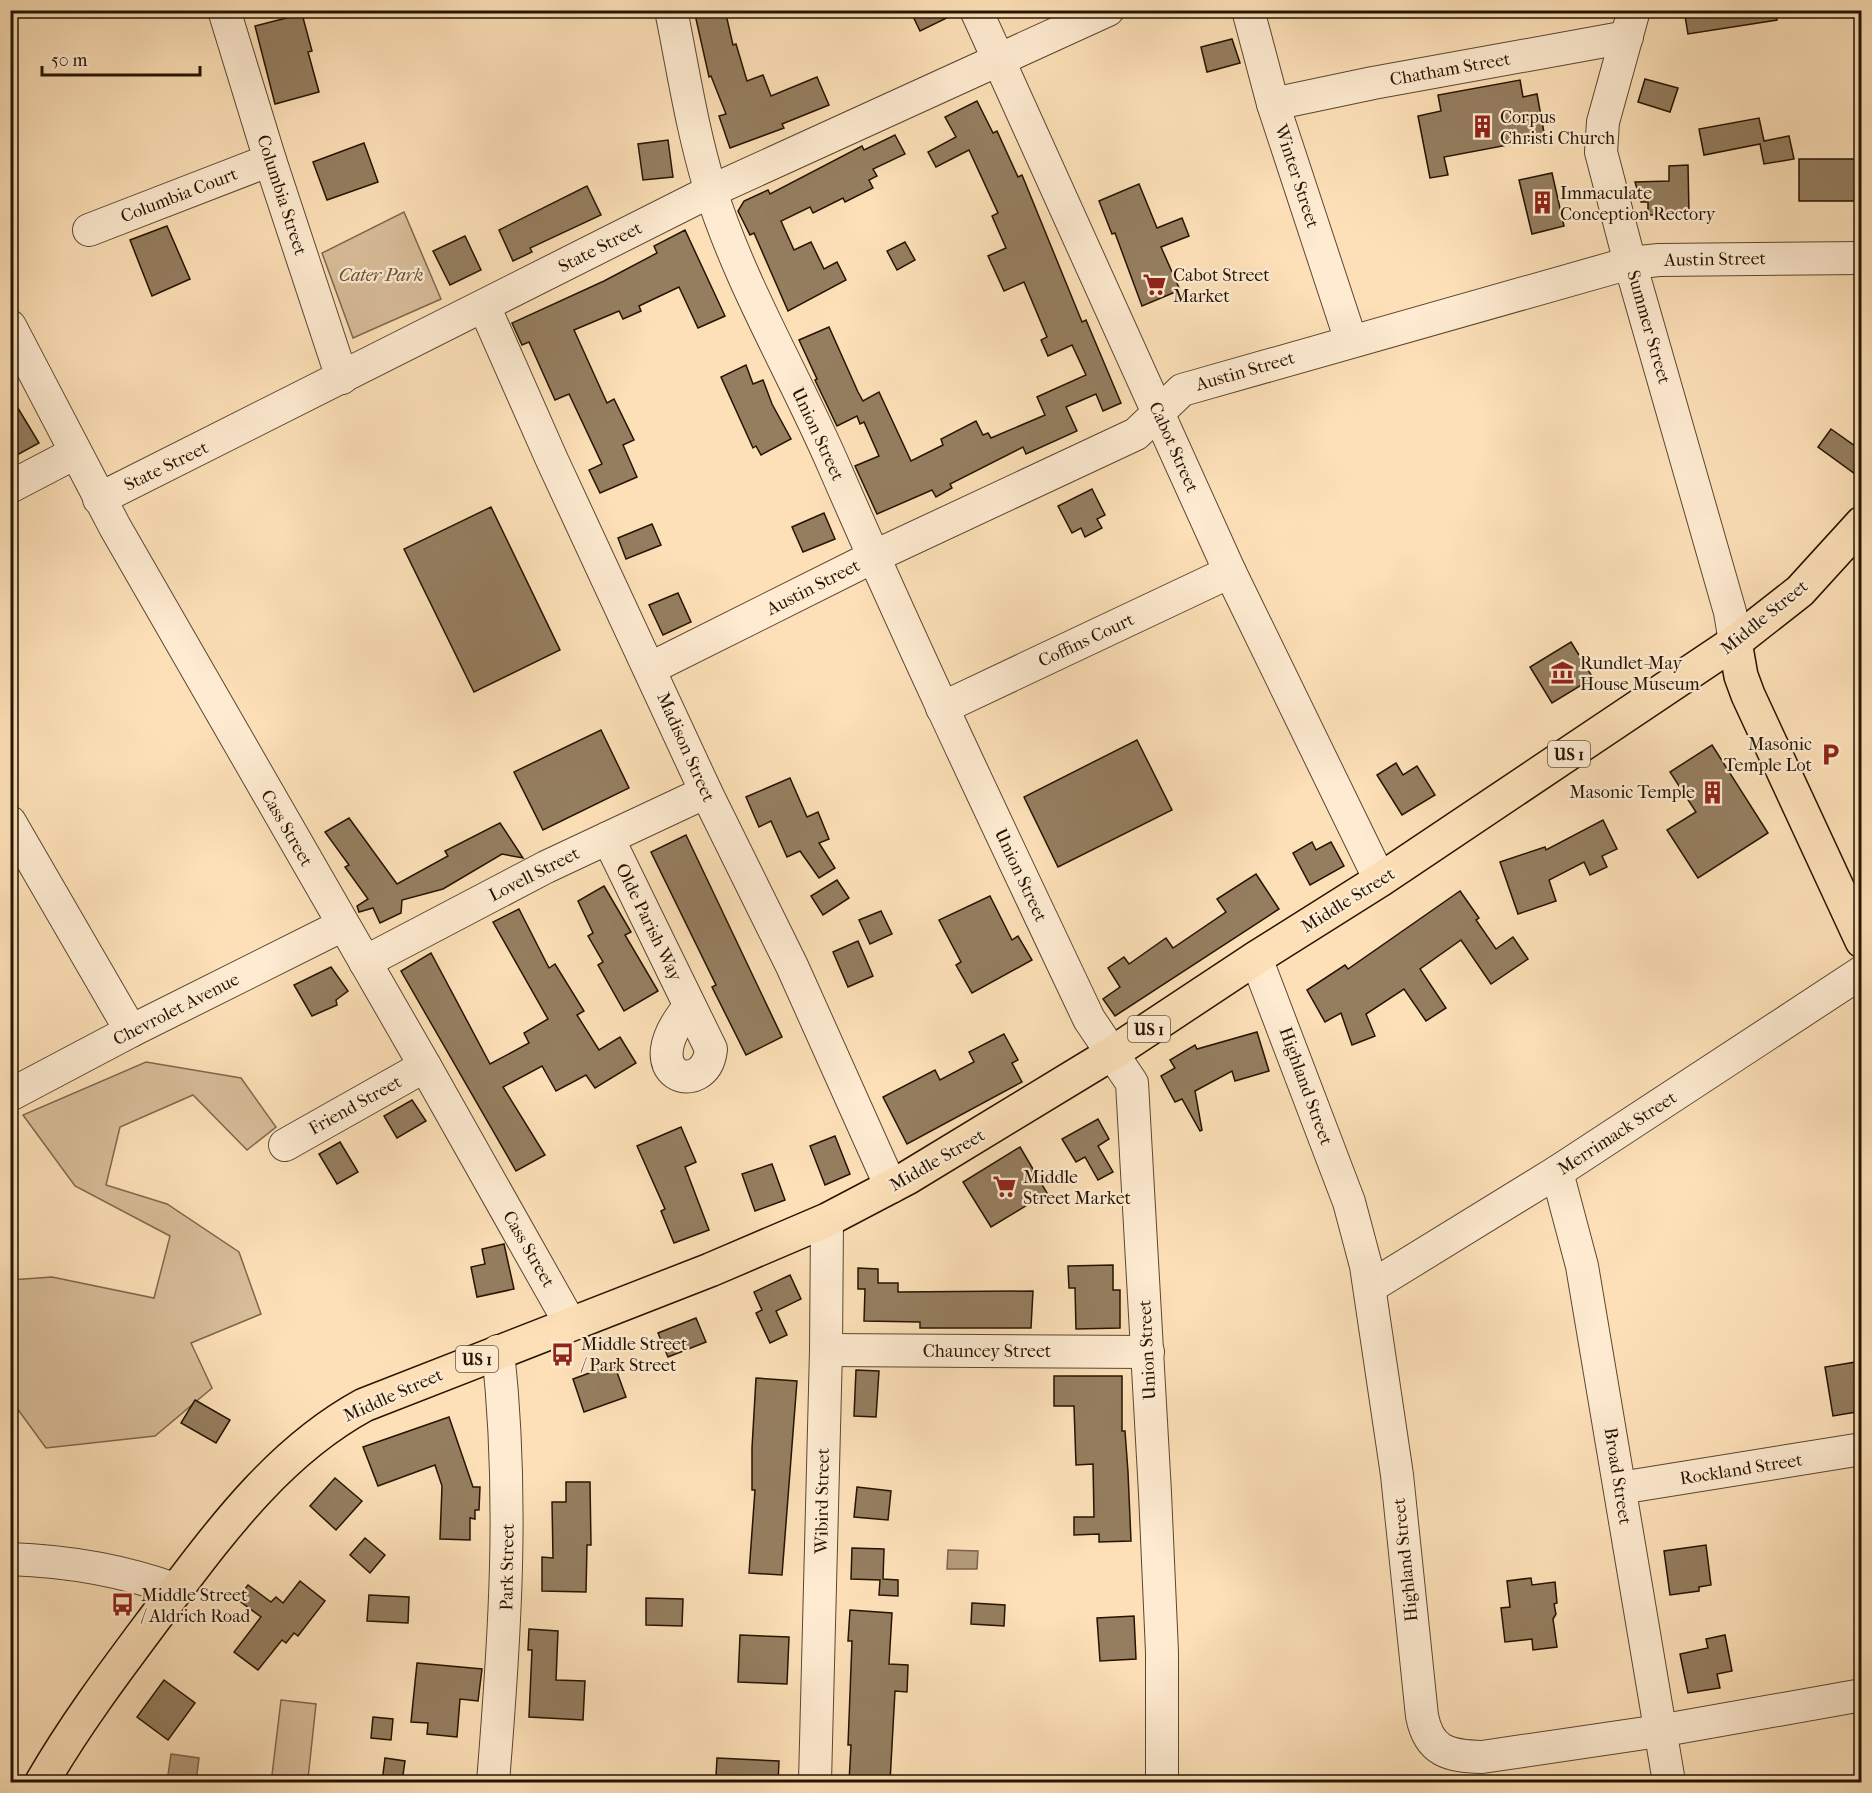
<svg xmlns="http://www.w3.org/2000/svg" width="1872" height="1793" font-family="'IM FELL French Canon',serif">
  <rect width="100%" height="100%" fill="#fde0b8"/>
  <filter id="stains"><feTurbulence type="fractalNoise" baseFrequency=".00333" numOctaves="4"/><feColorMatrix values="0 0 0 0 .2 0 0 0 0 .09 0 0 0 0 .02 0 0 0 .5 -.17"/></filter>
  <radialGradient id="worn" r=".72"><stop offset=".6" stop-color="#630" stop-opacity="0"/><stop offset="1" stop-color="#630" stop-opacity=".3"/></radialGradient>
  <g fill="#d8bd99" stroke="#7e684d" stroke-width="1.5">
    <polygon points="404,212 441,299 353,338 322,253"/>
    <polygon points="146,1062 241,1078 276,1127 247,1150 193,1095 120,1127 106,1185 167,1204 239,1252 261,1314 191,1343 212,1388 155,1436 46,1448 11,1400 10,1280 52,1277 154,1298 170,1236 75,1186 23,1115"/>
    <polygon points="281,1700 316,1704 308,1779 272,1775"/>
  </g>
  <g fill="#b49b7a" stroke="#7b654a" stroke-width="1.5">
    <polygon points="948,1550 978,1551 977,1569 947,1569"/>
    <polygon points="171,1754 199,1758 196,1782 167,1782"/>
  </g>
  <g fill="#957e60" stroke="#251401" stroke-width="1.5">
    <polygon points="694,10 725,10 733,45 736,44 747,81 763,75 771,96 817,77 829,105 782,124 784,128 730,148 719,116 726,114 711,76 709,77"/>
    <polygon points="910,10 958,10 959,12 920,31"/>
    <polygon points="1684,10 1777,10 1777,20 1688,34"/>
    <polygon points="302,14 312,51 308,52 319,92 275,104 255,26"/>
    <polygon points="1232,39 1240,63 1207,72 1201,47"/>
    <polygon points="1645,79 1678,88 1670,112 1638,102"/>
    <polygon points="1520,80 1523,97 1537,94 1545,138 1444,157 1448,175 1430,178 1418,116 1441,111 1438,95"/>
    <polygon points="977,101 993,133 997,131 1018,177 1022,175 1082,322 1086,320 1121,403 1103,411 1096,394 1066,407 1077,431 1026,454 1023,447 950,484 952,488 936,497 932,490 877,514 855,466 879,456 864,422 860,424 857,416 837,426 815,380 817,379 799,340 829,327 858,392 863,401 879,392 911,461 943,445 941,439 976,421 983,435 988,433 991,438 1045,415 1037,397 1086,375 1072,345 1048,356 1041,340 1047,337 1024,282 1004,291 988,256 1006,248 992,216 998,213 969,150 936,167 928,152 956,137 945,117"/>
    <polygon points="1759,118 1764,141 1789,136 1794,159 1764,164 1760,144 1704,155 1699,129"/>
    <polygon points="895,135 905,154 873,169 877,176 869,180 873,188 845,202 843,198 813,213 810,207 781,221 794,250 811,242 824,269 837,262 846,280 788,311 754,233 750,235 738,211 744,201 768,190 770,194 862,146 864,150"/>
    <polygon points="668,140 673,177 643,180 638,144"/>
    <polygon points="364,143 378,182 327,200 313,162"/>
    <rect x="1799" y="159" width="63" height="42"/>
    <polygon points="1688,165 1689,214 1648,215 1648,202 1641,202 1635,182 1669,181 1669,166"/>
    <polygon points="1552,173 1564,226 1532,234 1519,180"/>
    <polygon points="1139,184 1157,228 1182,218 1189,236 1161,247 1180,290 1142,306 1115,233 1112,234 1099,201"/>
    <polygon points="587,186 601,215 530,248 532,252 513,261 499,230"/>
    <polygon points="167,226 190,279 152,296 130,240"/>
    <polygon points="685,230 725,316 698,328 679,287 639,306 641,311 623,319 619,311 574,330 607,403 614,399 634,440 623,445 637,477 600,493 589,470 602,464 569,394 555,400 529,342 522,345 512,323 604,281 657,253 654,246"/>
    <polygon points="465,236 481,270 450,285 433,251"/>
    <polygon points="905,242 915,260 897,270 887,251"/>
    <polygon points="746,365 753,384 763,380 772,404 791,439 761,455 756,446 753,448 721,377"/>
    <polygon points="10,395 39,443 17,455 10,444"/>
    <polygon points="1831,429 1862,451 1862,479 1818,447"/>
    <polygon points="1092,489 1105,515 1097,519 1102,528 1085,537 1081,528 1072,533 1058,506"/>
    <polygon points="491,507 560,650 474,692 404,549"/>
    <polygon points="824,513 835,539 803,552 792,527"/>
    <polygon points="652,524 661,545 626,559 618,538"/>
    <polygon points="678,593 691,622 663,635 649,605"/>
    <polygon points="1571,642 1593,678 1552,703 1530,667"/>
    <polygon points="601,730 629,788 543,830 514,772"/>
    <polygon points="1137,740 1172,810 1058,867 1024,797"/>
    <polygon points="1712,745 1768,833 1698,878 1667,830 1696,812 1670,772"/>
    <polygon points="1396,763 1403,775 1417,766 1435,795 1402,815 1377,775"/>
    <polygon points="790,778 807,817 818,812 829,839 819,843 835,868 819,878 800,851 787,857 771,821 759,827 746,797"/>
    <polygon points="349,818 397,884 448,856 445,851 500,823 523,858 502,854 443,889 402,900 401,913 380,923 373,908 359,912 357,906 368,899 345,867 349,865 325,832"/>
    <polygon points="1603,820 1617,849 1602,856 1607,867 1590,875 1584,862 1549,880 1556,901 1518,914 1500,862 1545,847 1546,850"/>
    <polygon points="686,835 782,1037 746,1055 712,987 716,985 651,852"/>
    <polygon points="1312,842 1316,850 1331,842 1344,866 1310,885 1293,853"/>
    <polygon points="1256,874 1279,909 1115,1016 1103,999 1120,987 1108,968 1124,957 1129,964 1166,938 1173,948 1226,912 1217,899"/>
    <polygon points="837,880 849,898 823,915 811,896"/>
    <polygon points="604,886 631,932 625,935 658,991 624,1011 598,965 603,962 588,936 593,933 578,901"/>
    <polygon points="1460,891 1479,918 1476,920 1496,949 1513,937 1528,959 1491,984 1461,940 1420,969 1446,1008 1426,1021 1404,989 1366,1014 1375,1036 1352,1045 1341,1013 1325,1022 1307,990 1345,965 1348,969"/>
    <polygon points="990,896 1012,940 1018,936 1032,960 972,993 956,965 961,962 939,920"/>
    <polygon points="519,909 549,968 555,964 584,1011 577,1015 599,1050 620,1037 636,1063 595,1088 586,1075 556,1091 542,1066 503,1087 545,1155 516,1171 401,971 431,953 490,1064 529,1043 524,1033 548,1019 493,922"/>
    <polygon points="881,911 892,934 870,944 859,920"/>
    <polygon points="858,941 873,976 848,987 833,952"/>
    <polygon points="331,967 348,991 336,1000 337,1005 312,1016 294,985"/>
    <polygon points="1257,1032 1269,1071 1235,1081 1232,1071 1195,1091 1202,1130 1200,1131 1182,1099 1175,1102 1161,1076 1175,1068 1170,1060 1195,1045 1197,1049"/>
    <polygon points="1004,1034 1018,1060 1012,1063 1022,1082 907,1144 883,1097 935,1070 940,1080 974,1062 969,1052"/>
    <polygon points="412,1100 426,1121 397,1138 384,1116"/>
    <polygon points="1098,1119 1109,1139 1098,1146 1113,1172 1098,1180 1085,1157 1076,1162 1062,1139"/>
    <polygon points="681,1127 696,1162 685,1167 709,1230 674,1243 661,1211 665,1209 637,1146"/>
    <polygon points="835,1136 850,1174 825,1185 810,1146"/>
    <polygon points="340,1142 358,1172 337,1184 319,1154"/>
    <polygon points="1020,1147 1047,1193 991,1227 963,1182"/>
    <polygon points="772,1164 785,1200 755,1211 742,1174"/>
    <polygon points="504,1244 514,1289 477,1297 471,1267 485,1264 482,1249"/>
    <polygon points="1113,1265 1113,1290 1120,1290 1120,1328 1076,1329 1075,1288 1069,1288 1068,1266"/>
    <polygon points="858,1268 878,1269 878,1283 898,1283 898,1292 1033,1291 1031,1328 920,1328 920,1322 864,1321 865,1289 858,1289"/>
    <polygon points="790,1275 801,1299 776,1311 787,1335 770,1343 756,1313 762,1310 754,1292"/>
    <polygon points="696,1318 706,1342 668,1357 658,1333"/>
    <polygon points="1862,1361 1862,1411 1833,1416 1825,1367"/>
    <polygon points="614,1364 626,1397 584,1412 573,1379"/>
    <polygon points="856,1370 879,1371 876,1417 854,1416"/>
    <polygon points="1054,1376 1122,1376 1122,1431 1125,1431 1128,1472 1131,1541 1099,1542 1099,1534 1074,1535 1074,1517 1094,1517 1093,1464 1076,1465 1074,1406 1054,1406"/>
    <polygon points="756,1378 797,1381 782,1575 749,1573 755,1490 752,1490 752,1448"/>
    <polygon points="195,1400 230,1420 216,1443 181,1423"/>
    <polygon points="449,1417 473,1487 480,1487 479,1510 475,1510 475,1519 470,1518 470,1540 440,1539 442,1486 435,1465 378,1486 363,1447"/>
    <polygon points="335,1478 362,1501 336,1530 310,1506"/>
    <polygon points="566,1482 590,1482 591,1545 587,1545 586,1592 542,1591 542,1557 553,1558 552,1502 566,1502"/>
    <polygon points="857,1487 891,1491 888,1520 854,1517"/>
    <polygon points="365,1538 385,1555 370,1573 350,1555"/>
    <polygon points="1706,1545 1711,1585 1699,1587 1699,1591 1670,1595 1664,1551"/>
    <polygon points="852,1548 884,1549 883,1579 898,1580 898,1596 879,1595 880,1580 851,1579"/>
    <polygon points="1531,1578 1532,1585 1555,1582 1557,1603 1554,1604 1556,1614 1553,1619 1557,1647 1533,1650 1532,1639 1505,1642 1501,1608 1510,1607 1507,1581"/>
    <polygon points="300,1581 325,1601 298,1636 294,1633 286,1643 282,1640 258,1670 234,1652 261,1617 237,1599 248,1585 271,1602 276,1597 283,1603"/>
    <polygon points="369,1595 409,1597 408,1623 367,1621"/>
    <polygon points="646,1598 683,1599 682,1626 646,1625"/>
    <polygon points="972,1603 1005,1605 1004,1626 971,1624"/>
    <polygon points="850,1610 892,1613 889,1664 908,1665 907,1692 895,1691 890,1782 849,1782 851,1745 848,1745 852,1641 848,1641"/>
    <polygon points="1134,1616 1136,1659 1100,1661 1097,1618"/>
    <polygon points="529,1629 558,1631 556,1680 585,1681 583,1720 529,1717 532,1650 528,1650"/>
    <polygon points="740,1635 789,1637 787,1684 738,1682"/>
    <polygon points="1725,1635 1732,1671 1717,1674 1720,1688 1688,1693 1680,1654 1708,1648 1706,1639"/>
    <polygon points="417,1663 482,1669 478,1701 460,1699 457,1737 427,1734 428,1723 411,1722"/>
    <polygon points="164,1680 195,1703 168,1740 137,1717"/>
    <polygon points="373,1717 393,1719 391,1740 371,1738"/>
    <polygon points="385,1758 405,1761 402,1782 382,1782"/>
    <polygon points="717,1758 779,1761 778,1782 740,1782 740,1777 716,1776"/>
  </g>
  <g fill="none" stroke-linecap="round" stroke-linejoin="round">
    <defs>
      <g id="minor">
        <polyline points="224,10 270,160 342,378"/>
        <path d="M 671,10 C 683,69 692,130 710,188 C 740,284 793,372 833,464 C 914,651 1002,835 1089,1019 L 1132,1083 L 1155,1493 L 1162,1652 L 1162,1782"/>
        <polyline points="976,10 1230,572 1380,880"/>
        <polyline points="1248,10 1273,104 1351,341"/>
        <polyline points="1634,10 1603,122 1601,152 1630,263 1730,612 1735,642"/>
        <polyline points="1273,104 1373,83 1627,37"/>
        <polyline points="89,230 270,160"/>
        <polyline points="484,306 552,460 706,792 792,966 891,1187"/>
        <polyline points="10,326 115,527 425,1066 571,1325"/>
        <polyline points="10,487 75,453"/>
        <polyline points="99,499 711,191 1108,10"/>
        <polyline points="651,668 873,557 1136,434 1182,390 1630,263 1659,260 1862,258"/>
        <polyline points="942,708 1230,572"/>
        <polyline points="10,822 131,1031"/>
        <path d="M 608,838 L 690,1006 C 629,1077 706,1100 711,1049 L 690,1006"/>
        <path d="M 1256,958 L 1349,1202 L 1366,1266 L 1397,1475 L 1422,1716 C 1429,1752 1449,1756 1482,1757 L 1659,1731 L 1862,1695"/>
        <polyline points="365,962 546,867 706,792"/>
        <polyline points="10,1095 131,1031 343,925"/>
        <polyline points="285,1145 425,1066"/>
        <polyline points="1557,1172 1582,1266 1669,1782"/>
        <polyline points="1370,1287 1557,1172 1862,972"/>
        <polyline points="826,1350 1148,1352"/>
        <polyline points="1620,1488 1862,1449"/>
        <path d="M 10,1559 C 68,1561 122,1570 177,1590"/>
        <path d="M 493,1782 C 505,1636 514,1497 498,1351"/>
        <polyline points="815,1782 826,1350 827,1220"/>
      </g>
      <g id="major">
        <polyline points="1735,642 1741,676 1748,695 1862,941"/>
        <path d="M 42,1782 C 76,1723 117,1669 158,1614 C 218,1535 276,1453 364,1405 L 710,1270 L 827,1220 L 907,1178 L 1111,1054 L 1256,958 L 1380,880 L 1735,642 L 1800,591 L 1862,523"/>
      </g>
    </defs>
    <use href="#minor" stroke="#5b472f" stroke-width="34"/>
    <use href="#major" stroke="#251401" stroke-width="36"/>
    <use href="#minor" stroke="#feebd1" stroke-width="32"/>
    <use href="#major" stroke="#fde0b8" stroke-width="33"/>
  </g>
  <defs>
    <symbol id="building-bare" viewBox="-9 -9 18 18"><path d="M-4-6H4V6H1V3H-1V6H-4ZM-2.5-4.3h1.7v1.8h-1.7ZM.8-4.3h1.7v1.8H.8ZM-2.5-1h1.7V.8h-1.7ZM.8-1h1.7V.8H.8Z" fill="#8f2418" stroke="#feebd1" stroke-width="2.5" paint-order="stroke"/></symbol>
    <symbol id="supermarket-bare" viewBox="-9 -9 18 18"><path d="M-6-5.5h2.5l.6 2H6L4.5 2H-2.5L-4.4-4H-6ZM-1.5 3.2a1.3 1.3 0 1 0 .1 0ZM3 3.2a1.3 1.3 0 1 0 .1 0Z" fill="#8f2418" stroke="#feebd1" stroke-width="2.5" paint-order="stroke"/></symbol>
    <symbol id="museum-bare" viewBox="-9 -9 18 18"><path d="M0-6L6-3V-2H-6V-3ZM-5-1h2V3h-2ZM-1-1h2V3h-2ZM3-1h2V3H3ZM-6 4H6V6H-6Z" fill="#8f2418" stroke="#feebd1" stroke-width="2.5" paint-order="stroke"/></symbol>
    <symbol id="parking-bare" viewBox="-9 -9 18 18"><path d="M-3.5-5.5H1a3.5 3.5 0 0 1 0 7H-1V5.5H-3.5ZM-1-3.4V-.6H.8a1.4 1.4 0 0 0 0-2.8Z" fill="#8f2418" stroke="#feebd1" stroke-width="2.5" paint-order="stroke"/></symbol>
    <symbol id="bus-bare" viewBox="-9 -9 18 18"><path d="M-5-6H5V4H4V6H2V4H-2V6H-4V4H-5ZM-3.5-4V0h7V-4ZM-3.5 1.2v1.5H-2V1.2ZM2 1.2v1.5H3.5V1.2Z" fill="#8f2418" stroke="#feebd1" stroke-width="2.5" paint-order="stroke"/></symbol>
  </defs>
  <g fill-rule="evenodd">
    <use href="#building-bare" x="1466" y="110" width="33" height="33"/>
    <use href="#building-bare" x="1526" y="186" width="33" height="33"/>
    <use href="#supermarket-bare" x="1138" y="268" width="33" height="33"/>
    <use href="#museum-bare" x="1546" y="656" width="33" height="33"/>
    <use href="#parking-bare" x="1814" y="738" width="33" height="33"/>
    <use href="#building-bare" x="1696" y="776" width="33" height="33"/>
    <use href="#supermarket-bare" x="988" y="1170" width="33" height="33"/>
    <use href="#bus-bare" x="546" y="1338" width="33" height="33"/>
    <use href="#bus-bare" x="106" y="1588" width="33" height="33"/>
  </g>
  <g text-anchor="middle" stroke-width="4.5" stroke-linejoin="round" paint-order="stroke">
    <g fill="#feebd1" stroke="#66543f" stroke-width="1.5">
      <rect x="1548" y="741" width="42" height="26" rx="4.5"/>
      <rect x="1128" y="1016" width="42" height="26" rx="4.5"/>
      <rect x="456" y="1346" width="42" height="26" rx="4.5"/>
    </g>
    <g font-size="16" font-weight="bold" fill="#251401">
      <text x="1569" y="760">US 1</text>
      <text x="1149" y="1035">US 1</text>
      <text x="477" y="1365">US 1</text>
    </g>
    <g font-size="18" fill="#251401" stroke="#feebd1">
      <text transform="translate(1450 69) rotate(-10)" y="6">Chatham Street</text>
      <text transform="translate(1297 176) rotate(72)" y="6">Winter Street</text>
      <text transform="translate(179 195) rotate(-21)" y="6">Columbia Court</text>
      <text transform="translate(282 195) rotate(72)" y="6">Columbia Street</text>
      <text transform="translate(600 247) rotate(-27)" y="6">State Street</text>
      <text transform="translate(1715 259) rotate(-1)" y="6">Austin Street</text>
      <text transform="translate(1649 327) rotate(74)" y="6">Summer Street</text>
      <text transform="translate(1245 371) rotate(-16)" y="6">Austin Street</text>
      <text transform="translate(818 434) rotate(65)" y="6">Union Street</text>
      <text transform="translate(1174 447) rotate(66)" y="6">Cabot Street</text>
      <text transform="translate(166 466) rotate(-26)" y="6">State Street</text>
      <text transform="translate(813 587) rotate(-27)" y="6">Austin Street</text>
      <text transform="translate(1764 617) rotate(-39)" y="6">Middle Street</text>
      <text transform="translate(1086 640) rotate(-25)" y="6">Coffins Court</text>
      <text transform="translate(686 747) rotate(66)" y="6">Madison Street</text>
      <text transform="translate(287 828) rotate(60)" y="6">Cass Street</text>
      <text transform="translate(534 874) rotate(-27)" y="6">Lovell Street</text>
      <text transform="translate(1021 875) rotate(65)" y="6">Union Street</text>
      <text transform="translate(1348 900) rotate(-32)" y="6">Middle Street</text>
      <text transform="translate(649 922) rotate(64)" y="6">Olde Parish Way</text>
      <text transform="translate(176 1009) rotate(-27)" y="6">Chevrolet Avenue</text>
      <text transform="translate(1306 1086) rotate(70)" y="6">Highland Street</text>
      <text transform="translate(355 1105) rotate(-29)" y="6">Friend Street</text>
      <text transform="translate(1617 1133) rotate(-33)" y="6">Merrimack Street</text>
      <text transform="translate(937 1160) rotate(-30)" y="6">Middle Street</text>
      <text transform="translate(529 1249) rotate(60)" y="6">Cass Street</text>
      <text transform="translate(1147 1350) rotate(-93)" y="6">Union Street</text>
      <text x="987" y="1357">Chauncey Street</text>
      <text transform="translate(393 1395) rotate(-24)" y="6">Middle Street</text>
      <text transform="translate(1741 1469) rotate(-9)" y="6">Rockland Street</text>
      <text transform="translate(1618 1476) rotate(81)" y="6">Broad Street</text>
      <text transform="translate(822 1501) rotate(-89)" y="6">Wibird Street</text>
      <text transform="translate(1405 1560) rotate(-96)" y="6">Highland Street</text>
      <text transform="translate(507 1567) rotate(-89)" y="6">Park Street</text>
    </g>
    <g font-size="18" fill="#251401" stroke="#feebd1" text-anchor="start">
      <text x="1500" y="123">Corpus<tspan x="1500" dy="21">Christi Church</tspan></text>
      <text x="1560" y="199">Immaculate<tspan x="1560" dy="21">Conception Rectory</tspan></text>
      <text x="1173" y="281">Cabot Street<tspan x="1173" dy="21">Market</tspan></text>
      <text x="1580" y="669">Rundlet-May<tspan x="1580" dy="21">House Museum</tspan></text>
      <text x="1812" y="750" text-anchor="end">Masonic<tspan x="1812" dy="21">Temple Lot</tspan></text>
      <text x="1695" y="798" text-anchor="end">Masonic Temple</text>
      <text x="1023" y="1183">Middle<tspan x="1023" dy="21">Street Market</tspan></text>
      <text x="581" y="1350">Middle Street<tspan x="581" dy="21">/ Park Street</tspan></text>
      <text x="141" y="1601">Middle Street<tspan x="141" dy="21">/ Aldrich Road</tspan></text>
    </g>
    <g font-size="18" font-style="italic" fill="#644f36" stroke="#feebd1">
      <text x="381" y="281">Cater Park</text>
    </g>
  </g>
  <rect width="1872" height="1793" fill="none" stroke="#fde0b8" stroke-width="36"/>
  <rect x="12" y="12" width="1848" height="1769" fill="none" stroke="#251401" stroke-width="3"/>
  <rect x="18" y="18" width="1836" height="1757" fill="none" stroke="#251401" stroke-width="1.5"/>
  <path d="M42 66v9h158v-9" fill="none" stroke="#251401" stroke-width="3"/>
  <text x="51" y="66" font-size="18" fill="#251401" stroke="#feebd1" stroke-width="4.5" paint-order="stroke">50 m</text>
  <rect width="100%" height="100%" filter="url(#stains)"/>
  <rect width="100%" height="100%" fill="url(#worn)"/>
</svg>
